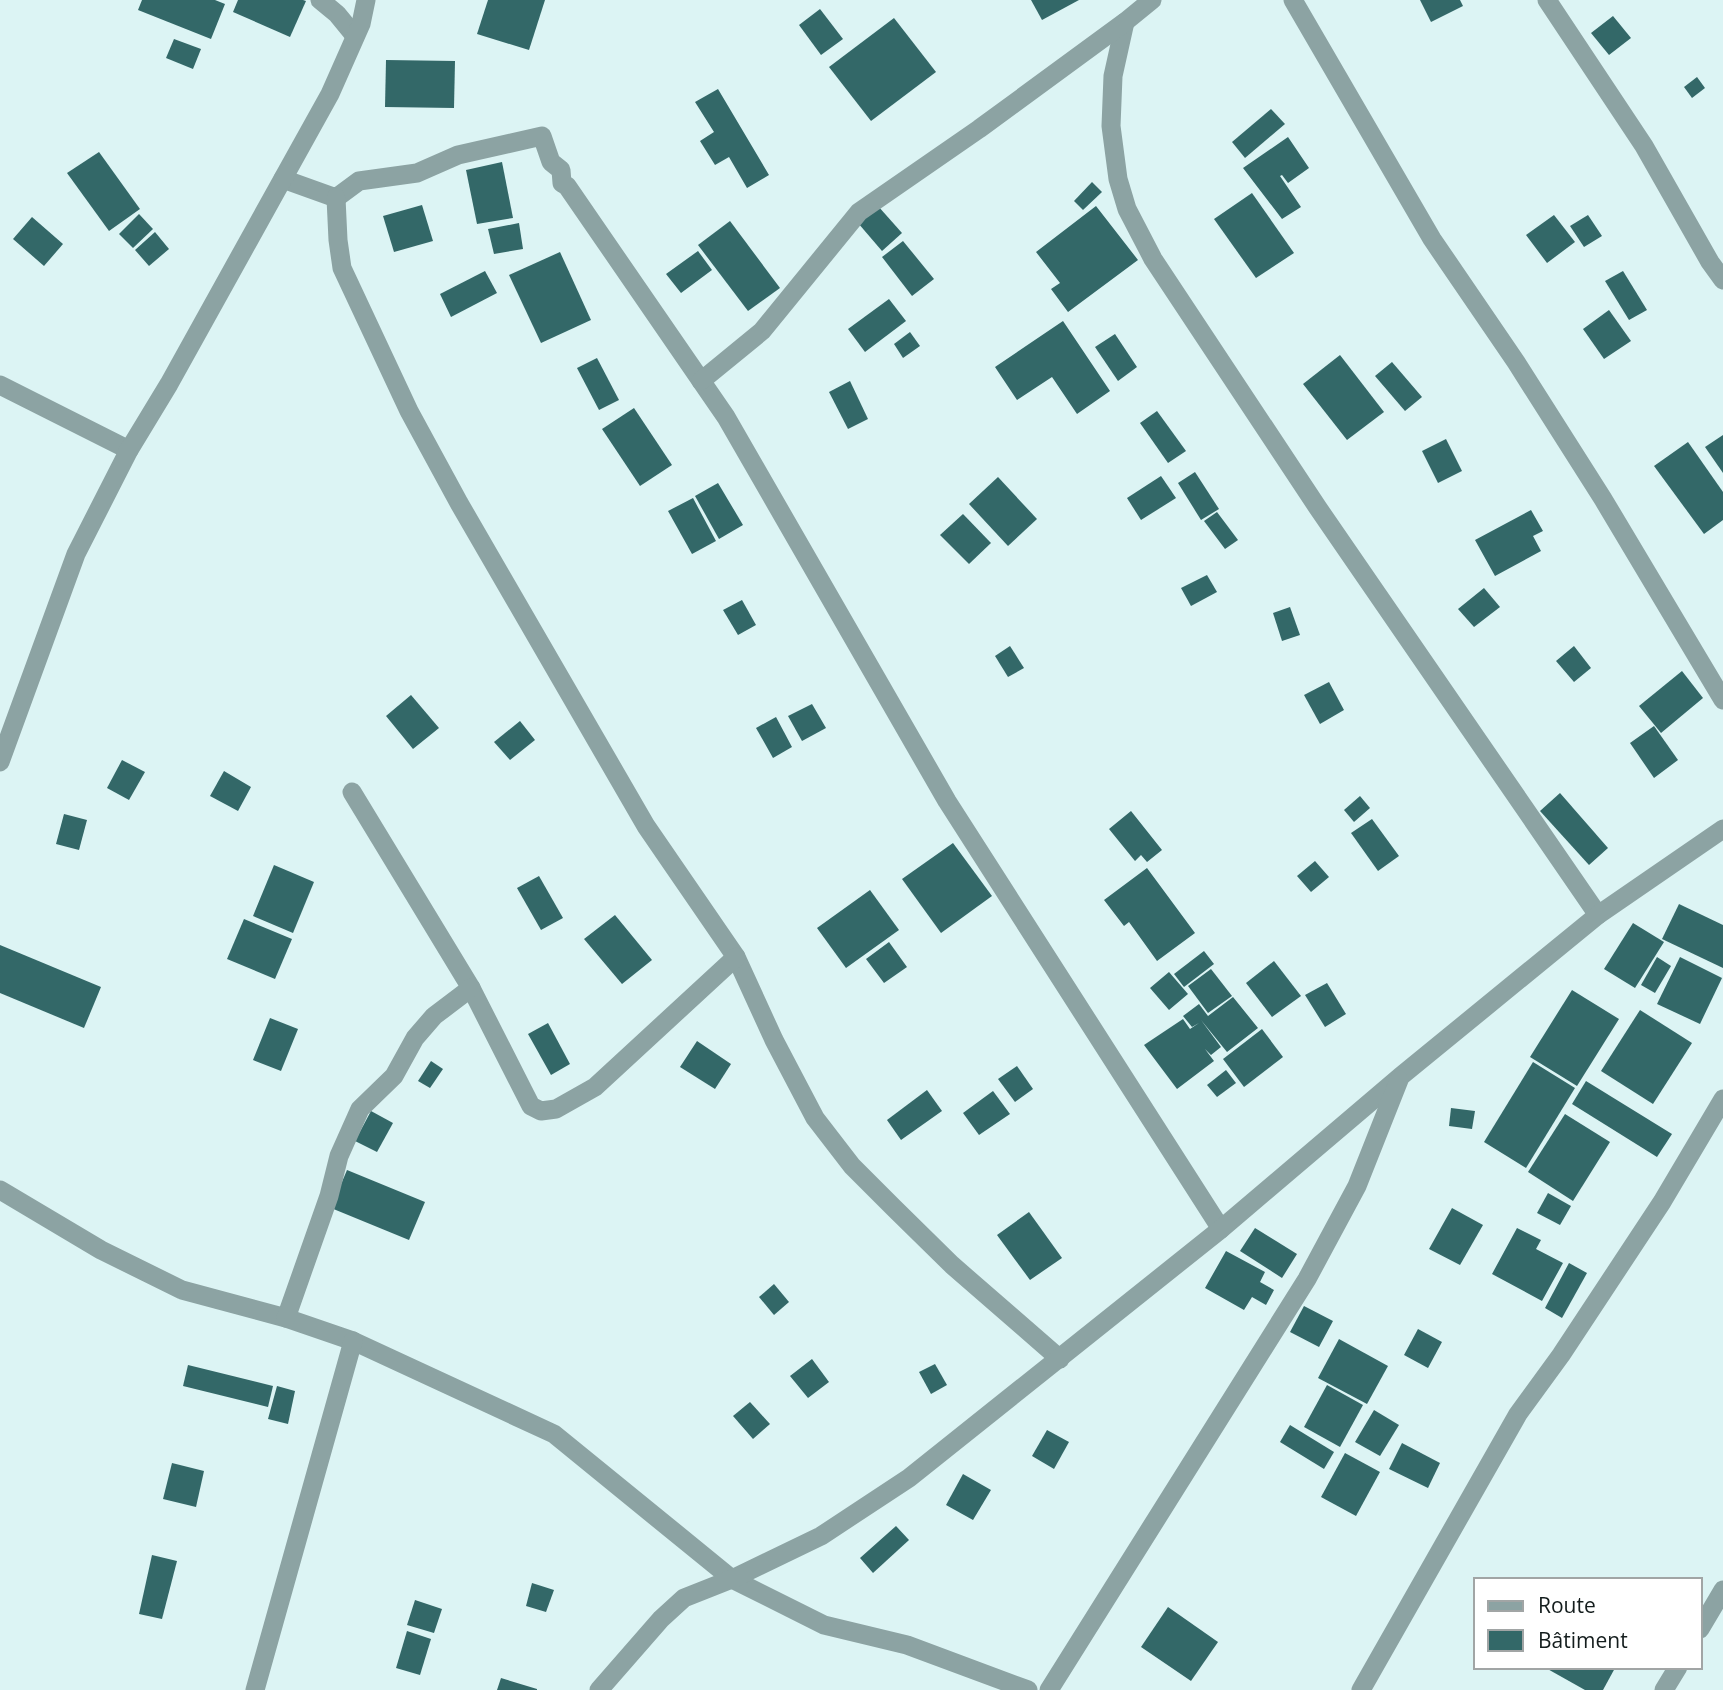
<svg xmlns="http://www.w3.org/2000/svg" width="1723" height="1690" font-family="'Open Sans',sans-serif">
  <rect width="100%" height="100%" fill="#dcf4f4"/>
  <g fill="#336868">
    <polygon points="142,0 215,0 225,4 211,39 138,10"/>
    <polygon points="238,0 303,0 306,1 290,37 233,12"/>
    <polygon points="488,0 545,0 529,50 477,34"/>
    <polygon points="1031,0 1079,0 1042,20"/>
    <polygon points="1420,0 1460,0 1463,6 1431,22"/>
    <polygon points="820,9 843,39 821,55 799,25"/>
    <polygon points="1613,16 1631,38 1609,55 1591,33"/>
    <polygon points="894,18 936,72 871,121 829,67"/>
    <polygon points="174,39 201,49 193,69 166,58"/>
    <polygon points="386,60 455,61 454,108 385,107"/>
    <polygon points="1697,77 1705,88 1692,98 1684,87"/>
    <polygon points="718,89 769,175 747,188 729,157 715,165 700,141 714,132 695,102"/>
    <polygon points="1271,109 1285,124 1245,158 1232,142"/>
    <polygon points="1288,137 1309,168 1288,183 1282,175 1280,176 1301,207 1282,219 1243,168"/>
    <polygon points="99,152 140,209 109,231 67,173"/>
    <polygon points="502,162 513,218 477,224 466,170"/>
    <polygon points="1092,182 1102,192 1083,210 1074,201"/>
    <polygon points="1252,193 1294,253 1256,278 1214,219"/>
    <polygon points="422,205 433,241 394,252 383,216"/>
    <polygon points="878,206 902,233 882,251 858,223"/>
    <polygon points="1096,206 1138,260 1068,312 1051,289 1060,283 1036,252"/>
    <polygon points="139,214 153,229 133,248 119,234"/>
    <polygon points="1554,215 1575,242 1547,263 1526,235"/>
    <polygon points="1588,215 1602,236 1584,247 1570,226"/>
    <polygon points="32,217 63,244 44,266 13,239"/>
    <polygon points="730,221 780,288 748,311 698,245"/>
    <polygon points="519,223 523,249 494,254 488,229"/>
    <polygon points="155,232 169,249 149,266 135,250"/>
    <polygon points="903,241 934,279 912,296 882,257"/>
    <polygon points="698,251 712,270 681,293 666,274"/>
    <polygon points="560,252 591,320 541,343 509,275"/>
    <polygon points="485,271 497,293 451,317 440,294"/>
    <polygon points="1623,271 1647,310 1629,320 1605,281"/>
    <polygon points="889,299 906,321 865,352 848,329"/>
    <polygon points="1609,310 1631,341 1604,359 1583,329"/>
    <polygon points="1063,321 1110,391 1077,414 1052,377 1017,400 995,367"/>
    <polygon points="910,332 920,346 903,358 894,344"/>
    <polygon points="1115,334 1137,367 1118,381 1095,347"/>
    <polygon points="1340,355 1384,412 1347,440 1303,384"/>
    <polygon points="597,358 619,400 599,410 577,368"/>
    <polygon points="1392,362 1422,397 1405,411 1375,376"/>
    <polygon points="850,381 868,419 848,429 829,392"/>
    <polygon points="634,408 672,465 640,486 602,429"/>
    <polygon points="1157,411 1186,451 1168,463 1140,423"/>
    <polygon points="1723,435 1723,473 1705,447"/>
    <polygon points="1446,439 1462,471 1438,483 1422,451"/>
    <polygon points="1688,442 1723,492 1723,520 1704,534 1654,466"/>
    <polygon points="1195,472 1219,509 1201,520 1178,483"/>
    <polygon points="1161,476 1176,498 1141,520 1127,498"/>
    <polygon points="998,477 1037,519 1008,546 969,504"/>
    <polygon points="718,483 743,525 719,539 695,496"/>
    <polygon points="693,498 716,541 692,554 668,511"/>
    <polygon points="1531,510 1543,531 1533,536 1541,551 1495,576 1475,540"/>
    <polygon points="1217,512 1238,540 1225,549 1204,521"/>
    <polygon points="963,514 991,543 969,564 940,535"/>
    <polygon points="1207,575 1217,592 1191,606 1181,588"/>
    <polygon points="1484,588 1500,607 1474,627 1458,609"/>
    <polygon points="742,600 756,625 738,635 723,610"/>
    <polygon points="1290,607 1300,635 1282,641 1273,613"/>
    <polygon points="1010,646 1024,668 1008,677 995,656"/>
    <polygon points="1574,646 1591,668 1574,682 1556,661"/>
    <polygon points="1682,671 1703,698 1661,733 1639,706"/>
    <polygon points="1329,682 1344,710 1320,724 1304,695"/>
    <polygon points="411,695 439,728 413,749 386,716"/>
    <polygon points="812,704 826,728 802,741 788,716"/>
    <polygon points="776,717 792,747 773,758 756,728"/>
    <polygon points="520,721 535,740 510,760 494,742"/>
    <polygon points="1654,726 1678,760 1654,778 1630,743"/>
    <polygon points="122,760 145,772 129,800 107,788"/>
    <polygon points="224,771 251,787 238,811 210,796"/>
    <polygon points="1560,793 1608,848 1589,865 1540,811"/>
    <polygon points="1360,796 1370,808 1354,822 1344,810"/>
    <polygon points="1131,811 1162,850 1147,862 1141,855 1135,861 1109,829"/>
    <polygon points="64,814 87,820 79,850 56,844"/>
    <polygon points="1372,819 1399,856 1378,871 1351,833"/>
    <polygon points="953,843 992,896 941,933 902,879"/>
    <polygon points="1315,861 1329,877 1311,892 1297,876"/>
    <polygon points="274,865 314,882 293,933 253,916"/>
    <polygon points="1147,868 1195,933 1157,961 1129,922 1124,926 1104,900"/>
    <polygon points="539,876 563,918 541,930 517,888"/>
    <polygon points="870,890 899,930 846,968 817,928"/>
    <polygon points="1679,904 1723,925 1723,968 1662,939"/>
    <polygon points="615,915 652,960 622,984 584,939"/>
    <polygon points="244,919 292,939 275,979 227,959"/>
    <polygon points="1633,923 1664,942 1635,988 1604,969"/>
    <polygon points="889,942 907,967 884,983 866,959"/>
    <polygon points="0,945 101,987 84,1028 0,993"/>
    <polygon points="1204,951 1214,964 1184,987 1174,974"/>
    <polygon points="1657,957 1671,966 1655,993 1641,985"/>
    <polygon points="1680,957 1722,978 1700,1024 1657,1004"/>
    <polygon points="1274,961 1301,996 1272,1017 1246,983"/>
    <polygon points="1211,969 1232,996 1208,1013 1188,986"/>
    <polygon points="1169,972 1188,994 1169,1010 1150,988"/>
    <polygon points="1327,983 1346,1014 1325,1027 1305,995"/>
    <polygon points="1572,990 1619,1019 1577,1086 1530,1057"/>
    <polygon points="1233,997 1258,1028 1227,1052 1201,1020 1221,1047 1211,1055 1205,1049 1214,1061 1177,1089 1144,1045 1183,1019 1190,1029 1199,1023 1192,1027 1183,1016 1199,1004 1208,1016"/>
    <polygon points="1640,1010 1692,1043 1653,1104 1601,1071"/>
    <polygon points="270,1018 298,1029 281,1071 253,1060"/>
    <polygon points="548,1023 570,1064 551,1075 528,1034"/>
    <polygon points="1262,1029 1283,1057 1244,1087 1223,1059"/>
    <polygon points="697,1041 731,1064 715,1089 680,1067"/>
    <polygon points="431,1061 443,1069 430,1088 418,1081"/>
    <polygon points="1533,1062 1575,1088 1526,1168 1484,1142"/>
    <polygon points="1017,1066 1033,1089 1015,1102 998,1079"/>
    <polygon points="1226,1070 1236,1083 1217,1097 1207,1085"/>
    <polygon points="1586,1081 1672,1134 1657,1157 1572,1104"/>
    <polygon points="927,1090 942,1111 901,1140 887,1120"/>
    <polygon points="993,1091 1010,1114 979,1135 963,1113"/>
    <polygon points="1451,1108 1475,1111 1472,1129 1449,1126"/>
    <polygon points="371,1111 393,1123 377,1152 355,1141"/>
    <polygon points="1565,1114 1610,1142 1573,1201 1528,1172"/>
    <polygon points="347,1170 425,1202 409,1240 331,1208"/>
    <polygon points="1548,1193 1571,1206 1560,1225 1537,1213"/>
    <polygon points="1452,1208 1483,1225 1460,1265 1429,1249"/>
    <polygon points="1029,1212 1062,1258 1030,1280 997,1235"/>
    <polygon points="1255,1228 1297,1254 1282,1278 1240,1251"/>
    <polygon points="1517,1228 1541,1240 1536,1249 1563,1263 1542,1301 1492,1274"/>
    <polygon points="1226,1251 1265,1272 1260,1282 1274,1290 1266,1305 1252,1297 1244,1310 1205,1288"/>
    <polygon points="1569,1263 1587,1273 1562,1318 1545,1308"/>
    <polygon points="774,1284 789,1302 774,1315 759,1297"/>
    <polygon points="1304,1306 1333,1321 1319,1347 1290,1332"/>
    <polygon points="1418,1329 1442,1342 1428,1368 1404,1355"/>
    <polygon points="1339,1339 1388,1366 1367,1404 1318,1378"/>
    <polygon points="812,1359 829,1382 808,1398 790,1376"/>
    <polygon points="935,1364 947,1385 931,1394 919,1372"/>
    <polygon points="188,1365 273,1386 268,1407 183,1386"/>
    <polygon points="1327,1385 1363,1405 1340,1447 1304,1427"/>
    <polygon points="277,1386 295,1391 288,1424 268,1419"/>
    <polygon points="750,1402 770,1424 753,1439 733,1416"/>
    <polygon points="1374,1410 1399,1425 1380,1456 1355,1442"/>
    <polygon points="1290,1425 1334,1452 1324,1469 1280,1442"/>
    <polygon points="1047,1430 1069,1442 1054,1469 1032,1456"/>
    <polygon points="1402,1443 1440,1463 1428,1488 1389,1469"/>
    <polygon points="1345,1453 1380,1472 1356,1516 1321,1497"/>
    <polygon points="172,1463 204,1471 196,1507 163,1499"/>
    <polygon points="963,1474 991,1490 973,1520 946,1505"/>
    <polygon points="896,1526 909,1540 873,1573 860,1558"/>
    <polygon points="152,1555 177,1561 162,1619 139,1614"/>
    <polygon points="532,1583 554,1590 546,1612 526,1606"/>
    <polygon points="415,1600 442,1609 434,1633 407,1625"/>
    <polygon points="1168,1607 1218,1642 1191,1681 1141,1647"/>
    <polygon points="407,1631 431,1639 420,1675 396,1668"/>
    <polygon points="1544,1667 1614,1667 1615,1668 1603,1690 1585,1690"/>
    <polygon points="501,1678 537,1689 537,1690 497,1690"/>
  </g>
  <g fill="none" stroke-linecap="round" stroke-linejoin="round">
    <g stroke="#8ca3a3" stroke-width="19">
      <polyline points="320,0 337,14 355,36"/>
      <polyline points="1293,0 1432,239 1516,362 1603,499 1723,700"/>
      <polyline points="1547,0 1644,146 1710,262 1723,280"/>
      <polyline points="1125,22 1113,76 1111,126 1118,179 1127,209 1153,259 1318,508 1598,915"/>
      <polyline points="283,179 336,198 359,181 417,173 458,155 542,136 551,162 561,170 562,183 567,186 726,417 947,801 1221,1229"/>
      <polyline points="336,198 338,240 342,268 409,411 459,503 646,826 736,957 774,1040 815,1118 852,1166 894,1208 952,1265 1060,1359"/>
      <polyline points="701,381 762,331 859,212 979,129 1125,22 1152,0"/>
      <polyline points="0,385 129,450"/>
      <polyline points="0,762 76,554 129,450 169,384 330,94 361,24 366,0"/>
      <polyline points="352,792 471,988 531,1106 541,1111 556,1109 595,1087 736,957"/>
      <polyline points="0,1190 101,1250 182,1290 286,1318 353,1341 554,1434 732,1579 824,1625 907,1645 1028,1690"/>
      <polyline points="286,1318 329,1196 339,1156 360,1109 394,1076 415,1038 434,1016 471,988"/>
      <polyline points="1700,1629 1723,1590"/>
      <polyline points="255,1690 353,1341"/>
      <polyline points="599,1690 661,1619 684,1598 732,1579 821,1536 909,1478 1221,1229 1401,1076 1598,915 1723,829"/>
      <polyline points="1049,1690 1307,1279 1357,1186 1399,1080"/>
      <polyline points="1361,1690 1518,1414 1561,1355 1662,1202 1723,1099"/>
      <polyline points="1664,1690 1678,1667"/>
    </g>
  </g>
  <rect x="1474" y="1578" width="228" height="91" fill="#ffffff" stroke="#a1a5a5" stroke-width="2"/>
  <rect x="1488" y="1601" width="35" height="10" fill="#8ca3a3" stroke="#a1a5a5" stroke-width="2"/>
  <text x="1538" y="1613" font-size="21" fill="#141d1d">Route</text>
  <rect x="1488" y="1630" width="35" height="21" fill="#336868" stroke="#a1a5a5" stroke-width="2"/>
  <text x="1538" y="1648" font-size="21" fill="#141d1d">Bâtiment</text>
</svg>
